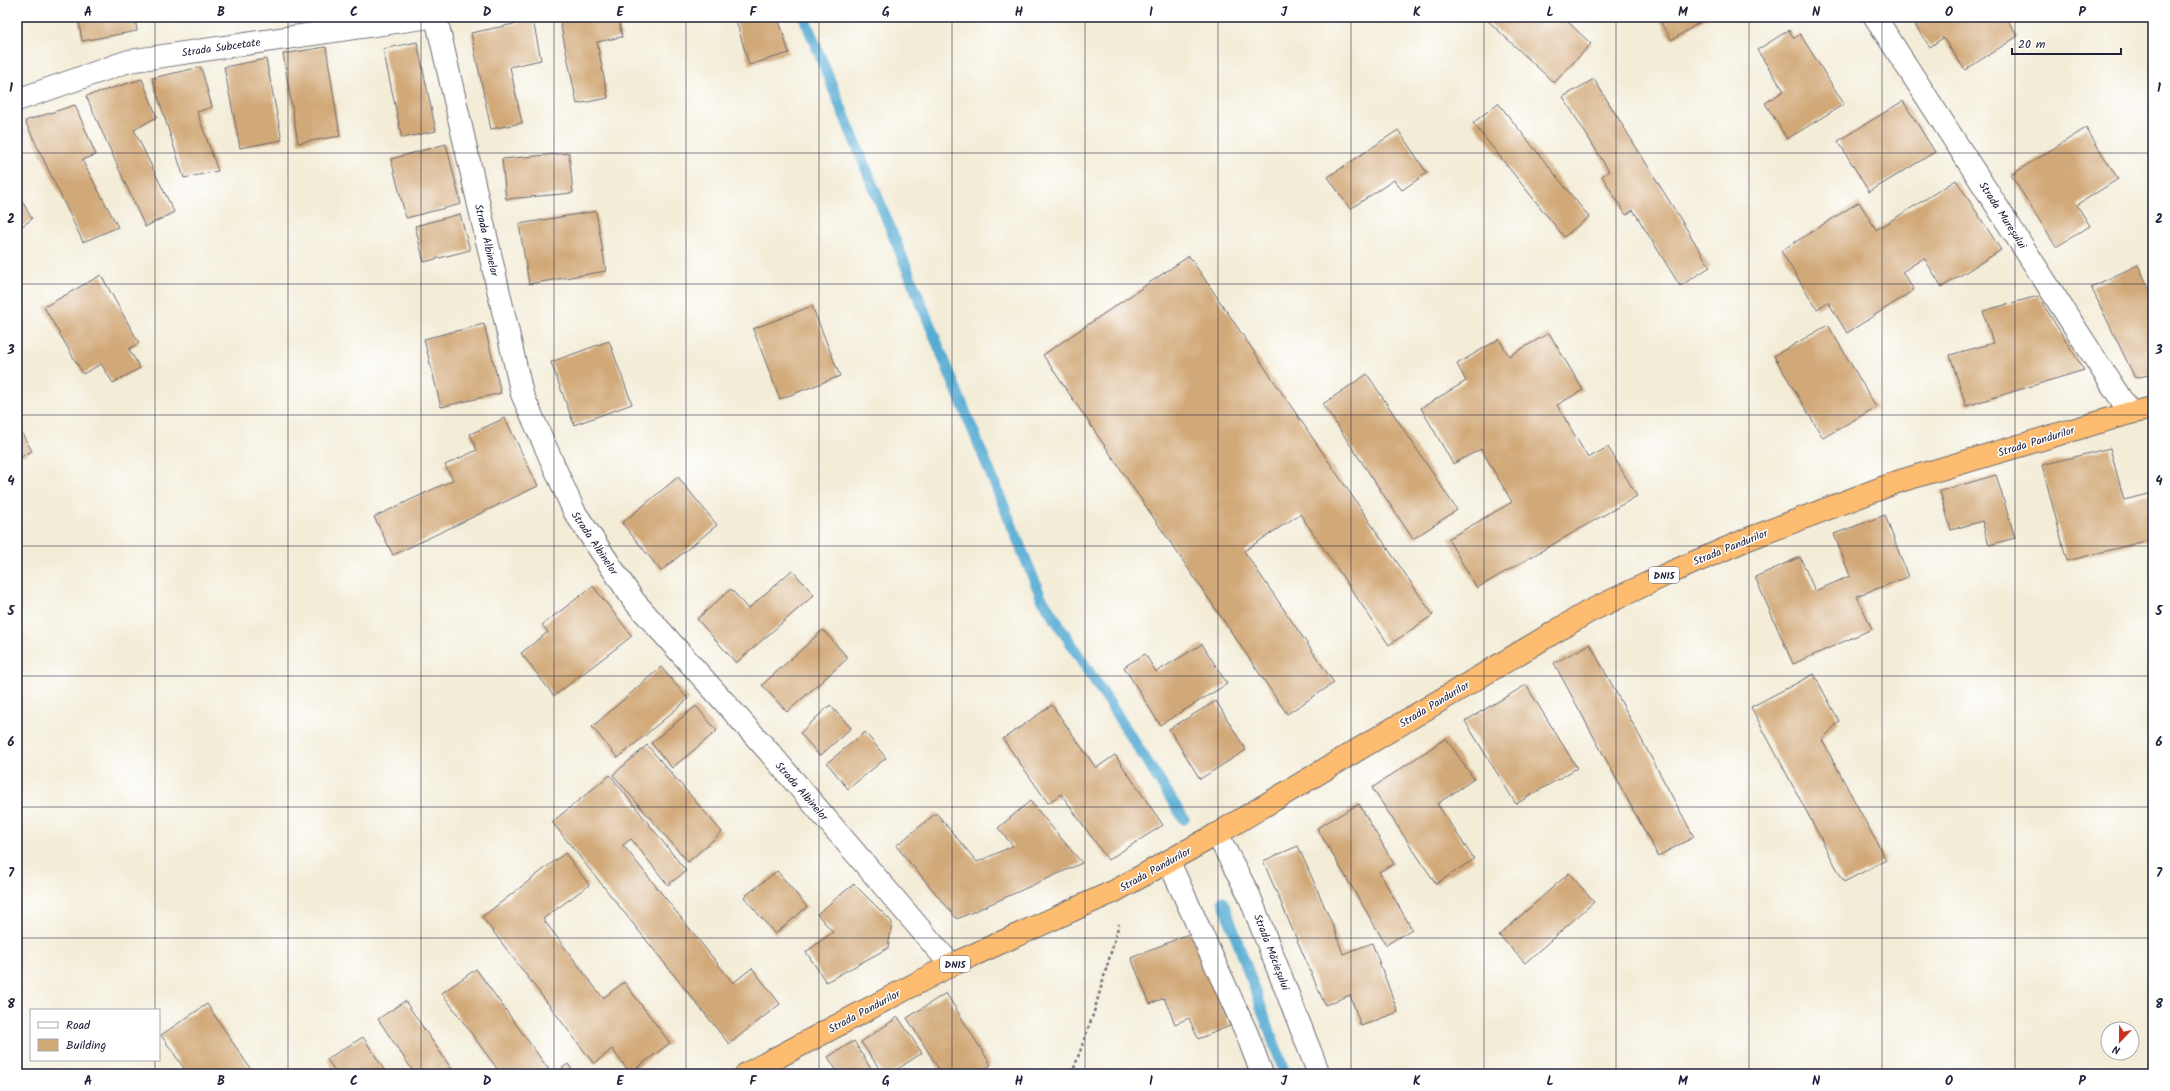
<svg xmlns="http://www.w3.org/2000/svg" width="2170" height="1091" font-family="Kalam,sans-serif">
  <rect width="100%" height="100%" fill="#fff"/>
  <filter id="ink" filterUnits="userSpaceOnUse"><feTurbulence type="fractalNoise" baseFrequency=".025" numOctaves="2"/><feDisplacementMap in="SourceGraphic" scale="8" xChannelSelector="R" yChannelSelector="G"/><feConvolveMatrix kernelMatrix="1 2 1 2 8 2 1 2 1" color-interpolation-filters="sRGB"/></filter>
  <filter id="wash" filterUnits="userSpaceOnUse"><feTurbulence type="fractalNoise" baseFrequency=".012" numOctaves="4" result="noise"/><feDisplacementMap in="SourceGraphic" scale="16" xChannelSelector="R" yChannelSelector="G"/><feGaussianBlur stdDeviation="0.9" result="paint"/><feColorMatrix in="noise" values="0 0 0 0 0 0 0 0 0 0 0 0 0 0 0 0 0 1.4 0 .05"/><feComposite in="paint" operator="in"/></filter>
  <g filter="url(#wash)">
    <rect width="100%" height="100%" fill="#f3ecd7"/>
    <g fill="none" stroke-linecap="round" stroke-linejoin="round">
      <g stroke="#57acd3" stroke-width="11">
        <polyline points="804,17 1041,597 1184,819"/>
        <polyline points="1223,901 1285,1074"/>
      </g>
    </g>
    <g id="blocks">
      <g fill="#d1a877">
        <polygon points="17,17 31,17 17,21"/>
        <polygon points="78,17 135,17 137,31 82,41"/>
        <polygon points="178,17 189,17 189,18 179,20"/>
        <polygon points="559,17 618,17 622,37 597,42 608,98 577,104"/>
        <polygon points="735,17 778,17 789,53 749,65"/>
        <polygon points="1484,17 1563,17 1591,44 1554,83"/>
        <polygon points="1657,17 1708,17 1672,40"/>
        <polygon points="1927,17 2005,17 2018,36 1965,70 1943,38 1930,47 1915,25"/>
        <polygon points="533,20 541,60 510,67 522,123 491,129 471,33"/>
        <polygon points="1789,30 1794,38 1800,34 1844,104 1787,139 1765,103 1784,91 1757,50"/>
        <polygon points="417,42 436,131 402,138 383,49"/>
        <polygon points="326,47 340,136 298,143 283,54"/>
        <polygon points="266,59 282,140 240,148 224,67"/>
        <polygon points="201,67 212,107 197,112 218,171 184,178 152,78"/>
        <polygon points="142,79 157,117 134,130 174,212 145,227 86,96"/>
        <polygon points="1594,79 1710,267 1680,286 1633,210 1626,215 1602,176 1609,171 1563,97"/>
        <polygon points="1903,101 1935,152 1869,192 1838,141"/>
        <polygon points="1498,103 1589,217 1564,237 1473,123"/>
        <polygon points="75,105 96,155 82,160 118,227 83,242 25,121"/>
        <polygon points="2086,128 2118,179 2077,205 2090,226 2056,247 2011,175"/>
        <polygon points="1398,130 1427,173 1402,190 1394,180 1350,209 1328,177"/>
        <polygon points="446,144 461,204 406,218 391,159"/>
        <polygon points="569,153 573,193 506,199 502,159"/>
        <polygon points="1956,180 2001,250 1942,287 1924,258 1902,272 1914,290 1847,333 1828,302 1817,309 1781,251 1859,202 1876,230"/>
        <polygon points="17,192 32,219 17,230"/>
        <polygon points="596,211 606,271 529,284 519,224"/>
        <polygon points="460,214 470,250 424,262 415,226"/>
        <polygon points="1189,256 1433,615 1389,645 1300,514 1244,551 1334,683 1287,714 1043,355"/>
        <polygon points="2138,265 2153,297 2153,374 2135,378 2091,287"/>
        <polygon points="101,275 139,343 129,349 140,368 113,383 101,364 83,374 44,307"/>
        <polygon points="2038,296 2084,370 1966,406 1950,355 1993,343 1983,311"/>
        <polygon points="812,306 840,376 780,399 753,329"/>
        <polygon points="484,324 501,393 441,407 424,339"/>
        <polygon points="1828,325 1876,407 1823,438 1774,356"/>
        <polygon points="1549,333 1583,390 1557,405 1588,458 1608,447 1637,496 1477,588 1448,539 1512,502 1481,449 1453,464 1421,408 1466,381 1457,364 1499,339 1509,356"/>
        <polygon points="609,341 632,404 574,425 551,362"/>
        <polygon points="1367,374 1457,510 1413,539 1323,404"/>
        <polygon points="505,418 538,486 393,555 374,517 453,480 445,465 477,450 470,434"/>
        <polygon points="17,425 32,451 17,459"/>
        <polygon points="2110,448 2124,500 2153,493 2153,539 2067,561 2042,465"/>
        <polygon points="1996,475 2015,538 1989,545 1982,521 1951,530 1940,491"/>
        <polygon points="678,477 717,525 661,571 622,523"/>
        <polygon points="1885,515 1908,577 1857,596 1872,629 1793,664 1755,577 1800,557 1815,591 1850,576 1834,534"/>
        <polygon points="792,570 814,595 736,663 697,619 731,589 748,609"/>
        <polygon points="593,586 632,636 554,696 521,653 548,632 542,625"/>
        <polygon points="823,630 848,658 787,712 762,685"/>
        <polygon points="1202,644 1227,684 1160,725 1124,667 1145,654 1156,672"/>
        <polygon points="1590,644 1694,837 1658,856 1554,663"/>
        <polygon points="661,667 688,699 618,758 592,727"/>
        <polygon points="1814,674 1839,721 1822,740 1886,860 1844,882 1751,707"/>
        <polygon points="1526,685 1577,768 1516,804 1465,721"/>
        <polygon points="1216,701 1246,750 1200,779 1169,729"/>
        <polygon points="830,705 851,728 820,756 800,733"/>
        <polygon points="1052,705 1096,768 1115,755 1163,825 1108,860 1061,794 1048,803 1003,739"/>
        <polygon points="696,706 717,731 672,768 651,743"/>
        <polygon points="865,732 886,758 848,789 827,763"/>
        <polygon points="1446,738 1474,779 1437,804 1474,859 1436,884 1372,788"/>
        <polygon points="647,745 722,832 688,862 613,775"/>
        <polygon points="610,775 686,871 668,885 631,839 623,845 733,983 752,968 780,1004 729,1044 552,822"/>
        <polygon points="1030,801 1082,863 957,919 896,846 936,813 977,862 1013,846 998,828"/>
        <polygon points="1359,804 1394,864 1379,872 1412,929 1386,945 1317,828"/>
        <polygon points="1298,846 1334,928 1343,954 1372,943 1398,1012 1361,1026 1350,995 1325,1005 1263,861"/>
        <polygon points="565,853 589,885 543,919 603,998 624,982 670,1043 630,1073 612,1049 594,1064 482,917"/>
        <polygon points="777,871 807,907 775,934 744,897"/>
        <polygon points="1569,873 1594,902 1525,963 1499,935"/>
        <polygon points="854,884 892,922 888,948 826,982 806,952 833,932 817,914"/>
        <polygon points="1191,933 1230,1026 1198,1039 1189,1018 1175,1024 1164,998 1150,1004 1131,958"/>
        <polygon points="476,969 552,1074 501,1074 442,993"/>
        <polygon points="946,993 991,1065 976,1074 942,1074 907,1018"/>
        <polygon points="405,1001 455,1074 415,1074 378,1019"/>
        <polygon points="207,1004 254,1074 188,1074 161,1035"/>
        <polygon points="898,1017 922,1053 890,1074 883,1074 861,1042"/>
        <polygon points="363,1037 387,1074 337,1074 327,1059"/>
        <polygon points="854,1041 874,1074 839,1074 828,1057"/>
        <polygon points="568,1064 575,1074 554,1074"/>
      </g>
    </g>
  </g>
  <g filter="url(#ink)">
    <use href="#blocks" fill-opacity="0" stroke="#6b6972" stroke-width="1"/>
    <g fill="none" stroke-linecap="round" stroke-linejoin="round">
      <defs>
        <g id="minor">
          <polyline points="436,17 522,394 574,511 634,601 770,753 951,965"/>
          <polyline points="1875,17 2130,413"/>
          <polyline points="17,100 129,61 430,17"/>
          <polyline points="1217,834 1249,895 1319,1074"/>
          <polyline points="1169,862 1247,1034 1262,1074"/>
        </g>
        <polyline id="highway" points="746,1074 951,965 1115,891 1217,834 1588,612 1665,575 1748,539 1900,481 2130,413 2153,408"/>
      </defs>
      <use href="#minor" stroke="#6b6972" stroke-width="24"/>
      <use href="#highway" stroke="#6b6972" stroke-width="24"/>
      <polyline stroke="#6b6972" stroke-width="2.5" stroke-dasharray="3 3" stroke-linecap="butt" points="1072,1074 1094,1012 1119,924"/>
      <use href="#minor" stroke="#fff" stroke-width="22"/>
      <use href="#highway" stroke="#fdbc70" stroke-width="22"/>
    </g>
  </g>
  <path fill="none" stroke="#22223b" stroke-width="1" stroke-opacity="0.55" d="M 155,17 L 155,1010M 288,17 L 288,1074M 421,17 L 421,1074M 554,17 L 554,1074M 686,17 L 686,1074M 819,17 L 819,1074M 952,17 L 952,1074M 1085,17 L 1085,1074M 1218,17 L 1218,1074M 1351,17 L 1351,1074M 1484,17 L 1484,1074M 1616,17 L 1616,1074M 1749,17 L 1749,1074M 1882,17 L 1882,1074M 2015,17 L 2015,1074M 17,153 L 2153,153M 17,284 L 2153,284M 17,415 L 2153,415M 17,546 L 2153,546M 17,676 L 2153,676M 17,807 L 2153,807M 17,938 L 2153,938M 155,1060 L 155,1074"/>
  <g text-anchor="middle" stroke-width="3" stroke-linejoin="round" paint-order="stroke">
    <g fill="#fff" stroke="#646476" stroke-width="1">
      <rect x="1649" y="567" width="30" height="16" rx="3"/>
      <rect x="940" y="956" width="30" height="16" rx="3"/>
    </g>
    <g font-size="10" font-weight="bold" fill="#22223b">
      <text x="1664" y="579">DN15</text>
      <text x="955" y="968">DN15</text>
    </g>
    <g font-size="11" fill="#22223b" stroke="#fff">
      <text transform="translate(221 47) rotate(-8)" y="4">Strada Subcetate</text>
      <text transform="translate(2003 215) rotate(57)" y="4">Strada Mureșului</text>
      <text transform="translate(487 240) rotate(77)" y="4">Strada Albinelor</text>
      <text transform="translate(2036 441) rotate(-17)" y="4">Strada Pandurilor</text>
      <text transform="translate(595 543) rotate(56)" y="4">Strada Albinelor</text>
      <text transform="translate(1730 547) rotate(-22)" y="4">Strada Pandurilor</text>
      <text transform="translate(1434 704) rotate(-31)" y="4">Strada Pandurilor</text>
      <text transform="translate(802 791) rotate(49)" y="4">Strada Albinelor</text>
      <text transform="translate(1155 869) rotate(-29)" y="4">Strada Pandurilor</text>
      <text transform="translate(1272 952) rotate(69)" y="4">Strada Măcieșului</text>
      <text transform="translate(864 1011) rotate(-28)" y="4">Strada Pandurilor</text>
    </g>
  </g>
  <rect width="2170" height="1091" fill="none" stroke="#fff" stroke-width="44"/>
  <rect x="30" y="1009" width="130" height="52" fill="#ffffff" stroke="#a7a7b1"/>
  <rect x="38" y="1022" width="20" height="6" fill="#ffffff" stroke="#a7a7b1"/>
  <text x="66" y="1029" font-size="12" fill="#22223b">Road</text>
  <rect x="38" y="1039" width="20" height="12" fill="#d1a877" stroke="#a7a7b1"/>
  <text x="66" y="1049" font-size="12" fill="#22223b">Building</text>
  <g transform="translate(2120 1041) rotate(202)"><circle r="19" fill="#ffffff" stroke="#a7a7b1"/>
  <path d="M0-3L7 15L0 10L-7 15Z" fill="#c8321e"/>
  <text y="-6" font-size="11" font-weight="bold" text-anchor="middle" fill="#22223b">N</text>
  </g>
  <path d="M2012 48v6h109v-6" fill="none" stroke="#22223b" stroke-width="2"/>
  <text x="2018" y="48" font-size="12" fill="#22223b" stroke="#ffffff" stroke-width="3" paint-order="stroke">20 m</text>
  <rect x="22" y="22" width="2126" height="1047" fill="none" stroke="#22223b" stroke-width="1.5"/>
  <g font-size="13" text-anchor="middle" font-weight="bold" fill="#22223b">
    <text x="88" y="16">A</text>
    <text x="221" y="16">B</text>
    <text x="354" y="16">C</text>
    <text x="487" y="16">D</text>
    <text x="620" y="16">E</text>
    <text x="753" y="16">F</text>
    <text x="886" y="16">G</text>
    <text x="1019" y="16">H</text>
    <text x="1151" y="16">I</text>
    <text x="1284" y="16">J</text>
    <text x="1417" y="16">K</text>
    <text x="1550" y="16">L</text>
    <text x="1683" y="16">M</text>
    <text x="1816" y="16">N</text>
    <text x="1949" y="16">O</text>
    <text x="2082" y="16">P</text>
    <text x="11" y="92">1</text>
    <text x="2159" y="92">1</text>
    <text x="11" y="223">2</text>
    <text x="2159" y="223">2</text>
    <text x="11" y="354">3</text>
    <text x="2159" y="354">3</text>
    <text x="11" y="485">4</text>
    <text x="2159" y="485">4</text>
    <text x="11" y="615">5</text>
    <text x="2159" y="615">5</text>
    <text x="11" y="746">6</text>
    <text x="2159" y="746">6</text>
    <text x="11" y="877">7</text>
    <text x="2159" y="877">7</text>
    <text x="11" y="1008">8</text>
    <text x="2159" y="1008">8</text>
    <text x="88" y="1085">A</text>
    <text x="221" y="1085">B</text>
    <text x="354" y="1085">C</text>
    <text x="487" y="1085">D</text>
    <text x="620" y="1085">E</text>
    <text x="753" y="1085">F</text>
    <text x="886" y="1085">G</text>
    <text x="1019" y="1085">H</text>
    <text x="1151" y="1085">I</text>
    <text x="1284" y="1085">J</text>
    <text x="1417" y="1085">K</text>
    <text x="1550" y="1085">L</text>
    <text x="1683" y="1085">M</text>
    <text x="1816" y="1085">N</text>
    <text x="1949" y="1085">O</text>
    <text x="2082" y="1085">P</text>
  </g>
</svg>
